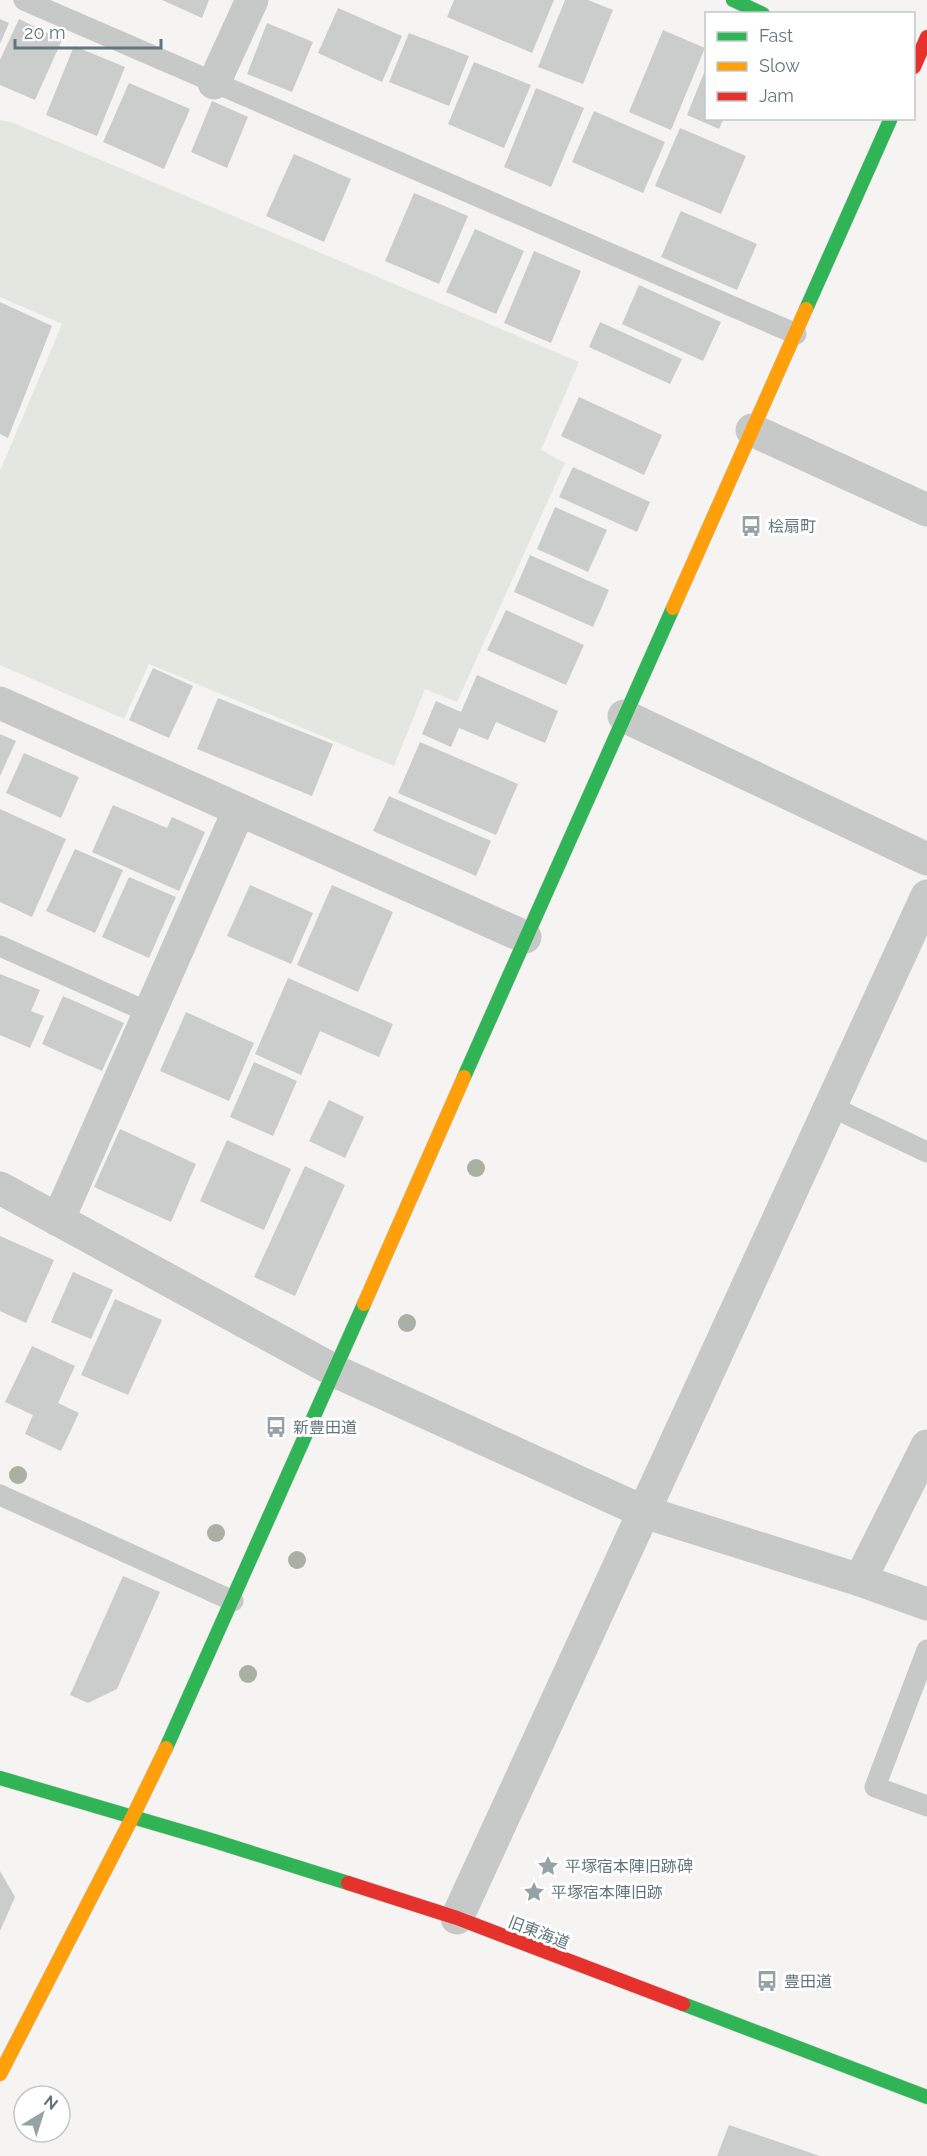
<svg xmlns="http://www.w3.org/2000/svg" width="927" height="2156" font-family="Raleway,'Noto Sans JP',sans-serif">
  <rect width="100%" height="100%" fill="#f5f4f3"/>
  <polygon fill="#e4e6e0" points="0,120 11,122 579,362 541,450 565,463 457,702 425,689 394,766 149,664 124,719 0,665 0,471 62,324 0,297"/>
  <g fill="#cbcccc">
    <polygon points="162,0 209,0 202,18"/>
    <polygon points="454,0 554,0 532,53 447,17"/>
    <polygon points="565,0 588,0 613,10 583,84 538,67"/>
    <polygon points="338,8 402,36 382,82 318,53"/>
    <polygon points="0,19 9,23 0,44"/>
    <polygon points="19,19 62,40 35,100 0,85 0,60"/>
    <polygon points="267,23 313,42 292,92 247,74"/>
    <polygon points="663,30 705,48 671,130 629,112"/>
    <polygon points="409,33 469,56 449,106 389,82"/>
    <polygon points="74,46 125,67 97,136 46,115"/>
    <polygon points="474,62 531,85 504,148 448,124"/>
    <polygon points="706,68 706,118 724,118 719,129 687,115"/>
    <polygon points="129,83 190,109 164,169 103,142"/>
    <polygon points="536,88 584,108 551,187 504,167"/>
    <polygon points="212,101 248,117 227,168 191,152"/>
    <polygon points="594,111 665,142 643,193 572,162"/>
    <polygon points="680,128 746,156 721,214 655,186"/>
    <polygon points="294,154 351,179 324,242 266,216"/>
    <polygon points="414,193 468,216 439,284 385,261"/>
    <polygon points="681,211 757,244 737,290 661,257"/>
    <polygon points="475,229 524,251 496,314 446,292"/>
    <polygon points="534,251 581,271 551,343 504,323"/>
    <polygon points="639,285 721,322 703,361 622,324"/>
    <polygon points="0,302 52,326 8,438 0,434"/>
    <polygon points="600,322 682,359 670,384 589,347"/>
    <polygon points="579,397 662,435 644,475 561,436"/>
    <polygon points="573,467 650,502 637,532 559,497"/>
    <polygon points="555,507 607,530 588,572 537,549"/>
    <polygon points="530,555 609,590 593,627 514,592"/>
    <polygon points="506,610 584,645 566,685 487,650"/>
    <polygon points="153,668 193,686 169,738 129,720"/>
    <polygon points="477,675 558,711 545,743 496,722 488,740 459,728 451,747 422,734 436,701 461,712"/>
    <polygon points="218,698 333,744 312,796 197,749"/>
    <polygon points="0,734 16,741 0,776"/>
    <polygon points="420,742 518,784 496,835 398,793"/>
    <polygon points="24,753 79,777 61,818 6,793"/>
    <polygon points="389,796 491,841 476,876 373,831"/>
    <polygon points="113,805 167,828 172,817 205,832 179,891 92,852"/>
    <polygon points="0,809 66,839 32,917 0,902"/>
    <polygon points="75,849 123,870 95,933 46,911"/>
    <polygon points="129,877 176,897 149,958 102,937"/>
    <polygon points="250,885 313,913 291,964 227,936"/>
    <polygon points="332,885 393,912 358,992 297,965"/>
    <polygon points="0,974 40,990 31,1011 44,1016 30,1048 0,1035"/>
    <polygon points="288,978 393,1024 379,1057 320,1031 301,1075 255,1054"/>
    <polygon points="63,996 124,1023 102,1071 42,1044"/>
    <polygon points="186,1012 254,1043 229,1101 160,1071"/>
    <polygon points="254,1062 297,1081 273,1136 230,1117"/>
    <polygon points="329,1100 364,1117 345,1158 309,1141"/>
    <polygon points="120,1129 196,1164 171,1222 94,1187"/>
    <polygon points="227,1140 291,1169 264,1230 200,1201"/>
    <polygon points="305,1166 345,1185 295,1296 254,1277"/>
    <polygon points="0,1236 54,1260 26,1323 0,1311"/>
    <polygon points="73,1272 113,1290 91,1339 51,1322"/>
    <polygon points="115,1299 162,1320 128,1395 81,1375"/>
    <polygon points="32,1346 75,1366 58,1403 79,1413 61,1451 25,1434 33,1415 5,1402"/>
    <polygon points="123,1576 160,1592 117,1689 88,1703 70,1695"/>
    <polygon points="0,1871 15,1897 0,1931"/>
    <polygon points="729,2125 820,2156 717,2156"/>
  </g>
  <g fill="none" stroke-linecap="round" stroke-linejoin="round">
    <defs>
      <g id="fast">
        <polyline points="733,0 763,14"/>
        <polyline points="806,309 891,118"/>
        <polyline points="464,1077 673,608"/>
        <polyline points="166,1748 364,1304"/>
        <polyline points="0,1778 211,1840 348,1883"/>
        <polyline points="683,2004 927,2097"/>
      </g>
      <g id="slow">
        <polyline points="673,608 806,309"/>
        <polyline points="364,1304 464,1077"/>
        <polyline points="0,2074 133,1816 166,1748"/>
      </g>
      <g id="jam">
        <polyline points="914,67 927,37"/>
        <polyline points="348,1883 457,1918 683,2004"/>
      </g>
    </defs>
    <use href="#fast" stroke="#cfd0d0" stroke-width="15"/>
    <use href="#slow" stroke="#cfd0d0" stroke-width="15"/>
    <use href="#jam" stroke="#cfd0d0" stroke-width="15"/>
    <g stroke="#c7c9c8" stroke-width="21">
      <polyline points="24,0 796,334"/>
      <polyline points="0,946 150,1013"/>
      <polyline points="830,1106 927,1152"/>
      <polyline points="0,1495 233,1601"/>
      <polyline points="927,1650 875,1787 927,1806"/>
    </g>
    <g stroke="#c7c9c8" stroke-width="33">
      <polyline points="214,83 252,0"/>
      <polyline points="752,430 927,510"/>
      <polyline points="0,703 525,937"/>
      <polyline points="624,716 927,859"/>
      <polyline points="0,1188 335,1371 644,1512 860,1580 927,1604"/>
      <polyline points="58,1220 239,810"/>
      <polyline points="860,1580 927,1446"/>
      <polyline points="457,1918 927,896"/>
    </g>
    <use href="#fast" stroke="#30b455" stroke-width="14"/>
    <use href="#slow" stroke="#ff9f0a" stroke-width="14"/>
    <use href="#jam" stroke="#e5322d" stroke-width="14"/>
  </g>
  <g fill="#aab1a4">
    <circle cx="476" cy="1168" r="9"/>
    <circle cx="407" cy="1323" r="9"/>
    <circle cx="18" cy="1475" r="9"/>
    <circle cx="216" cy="1533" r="9"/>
    <circle cx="297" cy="1560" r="9"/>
    <circle cx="248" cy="1674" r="9"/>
  </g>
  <defs>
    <symbol id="bus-bare" viewBox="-9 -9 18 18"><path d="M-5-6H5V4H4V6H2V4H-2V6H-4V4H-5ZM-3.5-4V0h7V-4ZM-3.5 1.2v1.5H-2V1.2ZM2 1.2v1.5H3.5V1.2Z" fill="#95a2a6" stroke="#fff" stroke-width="2.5" paint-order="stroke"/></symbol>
    <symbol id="sight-bare" viewBox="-9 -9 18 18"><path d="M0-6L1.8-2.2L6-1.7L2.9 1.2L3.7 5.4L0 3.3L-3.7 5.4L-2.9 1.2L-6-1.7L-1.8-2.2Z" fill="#95a2a6" stroke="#fff" stroke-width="2.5" paint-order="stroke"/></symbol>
  </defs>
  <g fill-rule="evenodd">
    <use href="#bus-bare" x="736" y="511" width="30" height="30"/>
    <use href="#bus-bare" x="261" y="1412" width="30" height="30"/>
    <use href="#sight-bare" x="533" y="1851" width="30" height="30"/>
    <use href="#sight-bare" x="519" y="1877" width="30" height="30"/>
    <use href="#bus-bare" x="752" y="1966" width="30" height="30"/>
  </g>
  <g text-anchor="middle" stroke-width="6" stroke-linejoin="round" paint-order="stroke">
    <g font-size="16" fill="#61767c" stroke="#fff" text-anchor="start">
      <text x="768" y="532">桧扇町</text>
      <text x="293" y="1433">新豊田道</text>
      <text x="565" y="1872">平塚宿本陣旧跡碑</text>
      <text x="551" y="1898">平塚宿本陣旧跡</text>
      <text x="784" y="1987">豊田道</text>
    </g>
    <g font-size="16" fill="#61767c" stroke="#fff">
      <text transform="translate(539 1932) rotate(21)" y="6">旧東海道</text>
    </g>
  </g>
  <rect x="705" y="12" width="210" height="108" fill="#ffffff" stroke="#c0c8cb" stroke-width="1.5"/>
  <rect x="717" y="32" width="30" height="9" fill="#30b455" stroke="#c0c8cb" stroke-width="1.5"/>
  <text x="759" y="42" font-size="18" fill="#61767c">Fast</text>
  <rect x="717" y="62" width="30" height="9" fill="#ff9f0a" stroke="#c0c8cb" stroke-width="1.5"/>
  <text x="759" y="72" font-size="18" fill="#61767c">Slow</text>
  <rect x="717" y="92" width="30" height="9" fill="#e5322d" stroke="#c0c8cb" stroke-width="1.5"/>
  <text x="759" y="102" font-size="18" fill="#61767c">Jam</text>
  <g transform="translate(42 2114) rotate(38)"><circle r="28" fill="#ffffff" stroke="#c0c8cb" stroke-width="1.5"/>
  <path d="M0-4.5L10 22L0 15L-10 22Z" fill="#95a2a6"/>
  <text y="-9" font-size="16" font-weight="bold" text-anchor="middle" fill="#61767c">N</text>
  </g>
  <path d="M15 39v9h146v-9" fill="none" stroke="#61767c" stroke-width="3"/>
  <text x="24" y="39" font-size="18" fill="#61767c" stroke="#ffffff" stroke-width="4.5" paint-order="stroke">20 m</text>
</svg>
